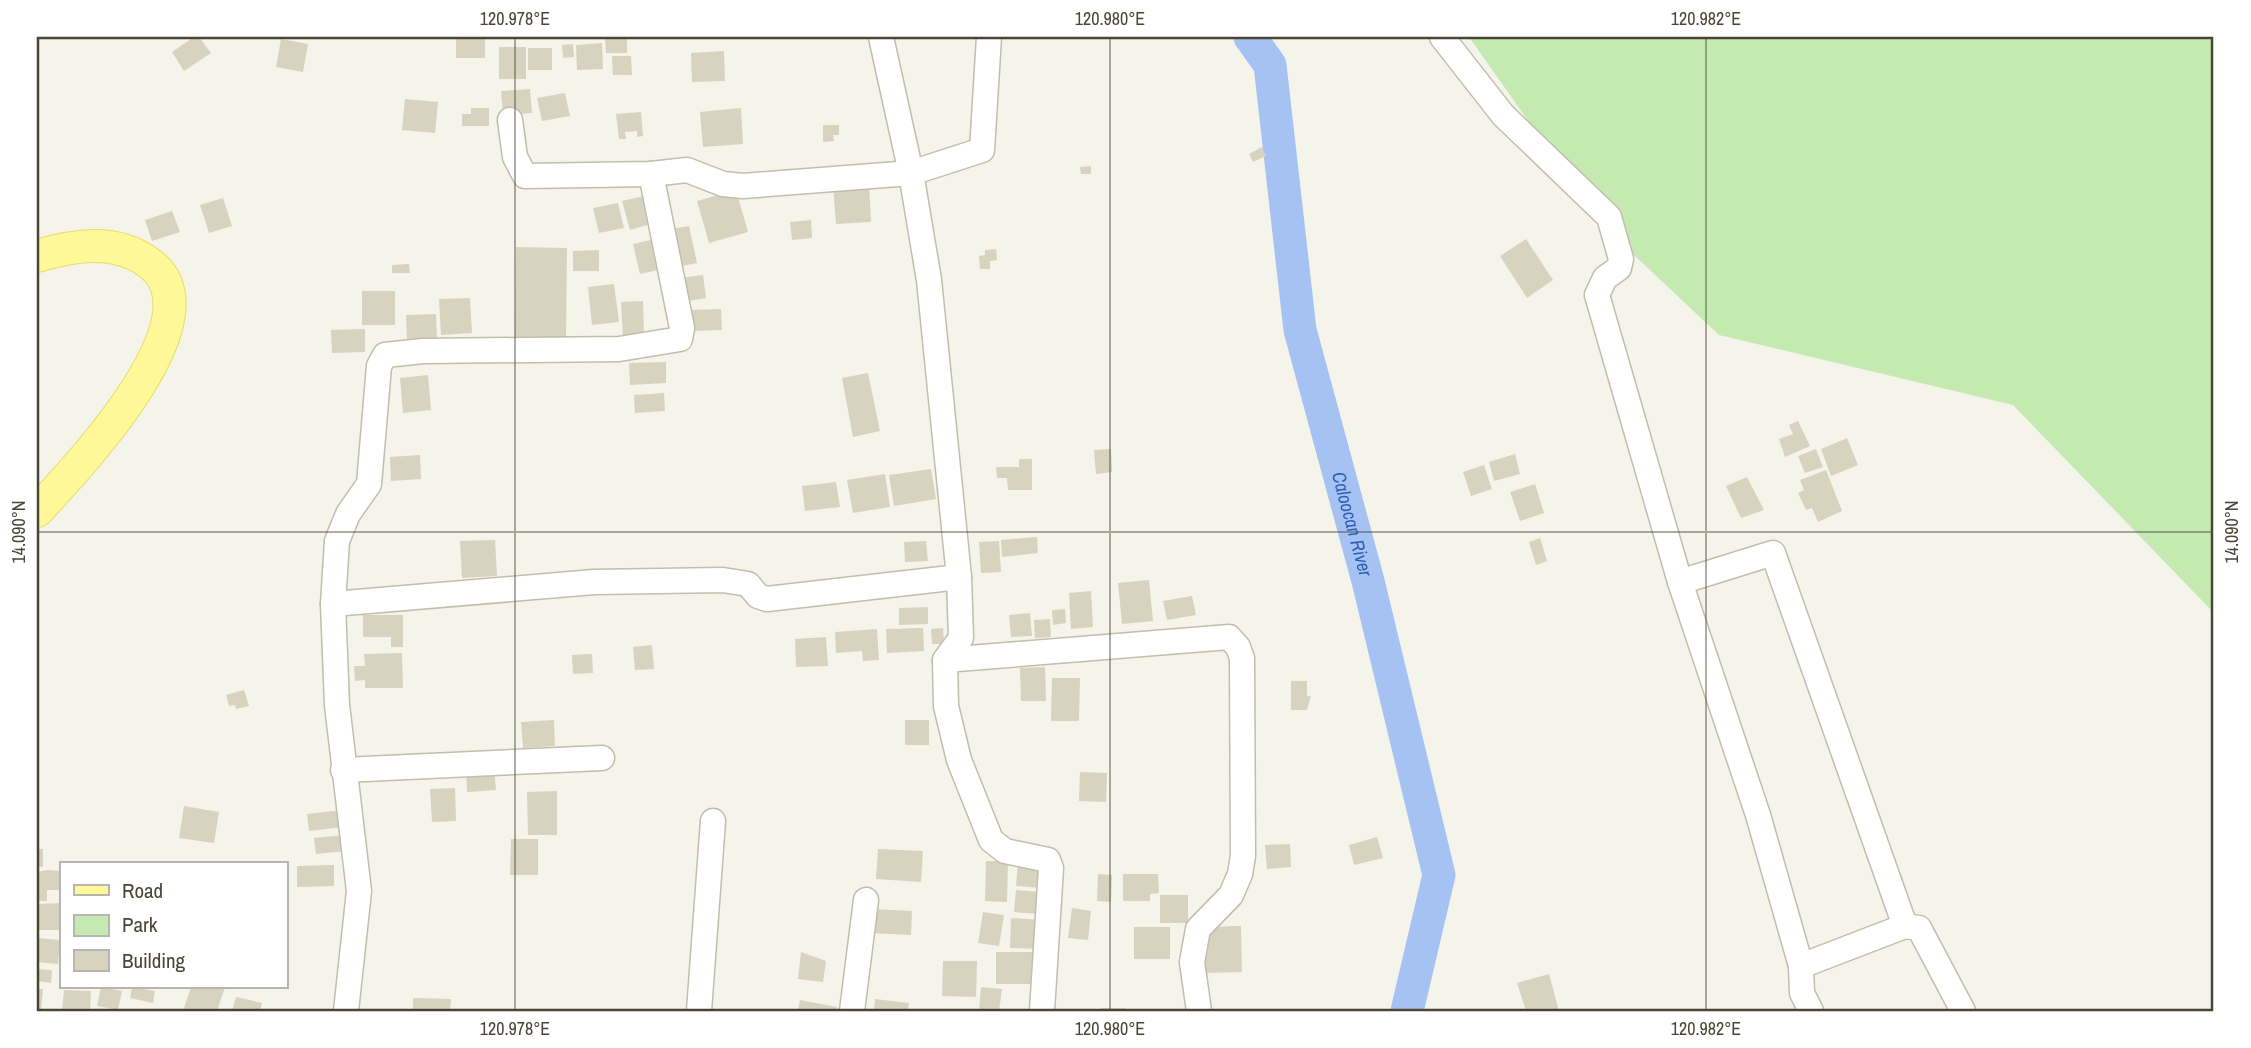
<svg xmlns="http://www.w3.org/2000/svg" width="2251" height="1048" font-family="'Archivo Narrow',sans-serif">
  <rect width="100%" height="100%" fill="#f5f4ea"/>
  <polygon fill="#c4eab2" points="1469,37 2214,37 2214,613 2013,405 1719,335 1601,224"/>
  <g fill="none" stroke-linecap="round" stroke-linejoin="round">
    <path stroke="#a6c2f2" stroke-width="33" id="s1" d="M 1250,37 L 1270,65 L 1300,330 L 1368,581 L 1439,875 L 1407,1011"/>
  </g>
  <g fill="#d7d3bf">
    <polygon points="194,37 199,37 211,53 184,71 172,52"/>
    <rect x="456" y="37" width="29" height="21"/>
    <polygon points="627,38 627,53 606,53 605,39"/>
    <polygon points="281,39 308,44 303,72 276,67"/>
    <polygon points="602,43 603,69 577,70 576,45"/>
    <polygon points="573,44 574,57 563,58 562,45"/>
    <rect x="499" y="47" width="27" height="32"/>
    <rect x="528" y="48" width="24" height="22"/>
    <polygon points="724,51 725,81 692,82 691,53"/>
    <polygon points="612,56 631,56 632,75 613,75"/>
    <polygon points="530,89 532,113 503,115 501,91"/>
    <polygon points="565,93 570,116 542,121 537,98"/>
    <polygon points="405,99 438,102 435,133 402,130"/>
    <polygon points="471,108 489,108 489,126 462,126 462,114 471,114"/>
    <polygon points="741,108 743,144 703,147 700,112"/>
    <polygon points="641,112 643,136 637,137 637,131 625,132 626,139 619,139 616,114"/>
    <polygon points="823,125 839,125 839,135 833,135 834,141 823,142"/>
    <polygon points="1262,147 1266,156 1253,162 1249,154"/>
    <polygon points="1091,166 1091,174 1081,174 1080,167"/>
    <polygon points="869,182 871,222 836,224 833,184"/>
    <polygon points="736,190 748,232 709,243 697,201"/>
    <polygon points="644,196 651,224 630,230 622,201"/>
    <polygon points="223,198 232,226 209,233 200,205"/>
    <polygon points="618,203 624,228 599,233 593,208"/>
    <polygon points="172,211 180,232 152,241 145,220"/>
    <polygon points="811,220 812,238 792,240 790,222"/>
    <polygon points="689,226 697,263 673,268 665,230"/>
    <polygon points="655,239 662,269 640,274 633,244"/>
    <polygon points="1526,239 1553,280 1527,298 1500,256"/>
    <polygon points="516,247 567,248 566,338 515,337"/>
    <polygon points="996,249 997,260 990,261 990,269 980,269 979,256 985,255 985,250"/>
    <polygon points="599,250 599,271 573,271 573,251"/>
    <polygon points="409,264 410,273 392,273 392,265"/>
    <polygon points="703,275 706,298 683,302 680,278"/>
    <polygon points="614,284 619,322 592,325 588,287"/>
    <rect x="362" y="291" width="33" height="34"/>
    <polygon points="470,298 472,333 441,335 439,299"/>
    <polygon points="643,301 644,336 623,337 621,302"/>
    <polygon points="721,309 722,330 692,331 691,310"/>
    <polygon points="436,314 437,339 407,340 406,315"/>
    <polygon points="365,329 365,352 332,353 331,330"/>
    <polygon points="666,362 666,383 630,385 629,363"/>
    <polygon points="868,373 880,431 853,437 842,378"/>
    <polygon points="428,375 431,410 403,413 400,378"/>
    <polygon points="664,393 665,411 635,413 634,395"/>
    <polygon points="1798,421 1810,446 1785,457 1779,439 1793,434 1789,425"/>
    <polygon points="1847,438 1858,465 1831,476 1821,449"/>
    <polygon points="1111,449 1112,472 1096,474 1094,450"/>
    <polygon points="1816,449 1823,467 1805,473 1798,456"/>
    <polygon points="1515,454 1520,474 1494,481 1489,462"/>
    <polygon points="420,455 421,479 391,481 390,457"/>
    <polygon points="1019,459 1032,459 1032,490 1008,490 1007,478 997,478 996,467 1019,467"/>
    <polygon points="1484,465 1492,489 1471,496 1463,472"/>
    <polygon points="931,469 936,499 894,506 889,475"/>
    <polygon points="1826,470 1842,511 1818,522 1812,508 1806,510 1798,493 1804,490 1800,480"/>
    <polygon points="885,474 890,507 853,513 847,480"/>
    <polygon points="1747,477 1764,510 1741,518 1726,486"/>
    <polygon points="836,482 840,507 805,511 802,486"/>
    <polygon points="1535,484 1544,513 1520,521 1510,492"/>
    <polygon points="1037,537 1038,553 1002,557 1001,540"/>
    <polygon points="1540,538 1547,561 1536,565 1529,542"/>
    <polygon points="495,540 497,576 462,578 460,541"/>
    <polygon points="926,541 928,561 905,562 904,542"/>
    <polygon points="999,541 1001,572 981,573 979,542"/>
    <polygon points="1149,580 1153,621 1122,624 1118,583"/>
    <polygon points="1091,591 1093,627 1071,629 1069,593"/>
    <polygon points="1192,596 1196,615 1167,620 1163,601"/>
    <polygon points="928,607 928,624 899,625 899,608"/>
    <polygon points="1065,609 1066,623 1053,625 1052,610"/>
    <polygon points="1030,613 1032,636 1011,637 1009,615"/>
    <polygon points="363,615 403,615 403,647 391,647 391,637 363,637"/>
    <polygon points="1050,619 1051,637 1035,638 1034,620"/>
    <polygon points="923,628 924,651 887,653 886,629"/>
    <polygon points="943,628 944,644 932,644 931,629"/>
    <polygon points="877,629 879,660 863,661 862,651 836,653 835,632"/>
    <polygon points="826,637 828,666 796,667 795,639"/>
    <polygon points="652,645 654,669 635,670 633,647"/>
    <polygon points="402,653 403,688 365,688 365,680 355,681 354,666 365,666 364,654"/>
    <polygon points="592,654 593,673 573,674 572,655"/>
    <polygon points="1045,667 1046,701 1021,701 1020,668"/>
    <polygon points="1052,678 1080,678 1079,721 1051,721"/>
    <polygon points="1291,681 1307,681 1307,696 1311,696 1307,710 1291,710"/>
    <polygon points="244,690 249,706 236,709 235,705 229,706 226,695"/>
    <polygon points="554,720 555,746 523,748 521,722"/>
    <rect x="905" y="720" width="24" height="25"/>
    <polygon points="494,767 496,790 467,792 466,769"/>
    <polygon points="1080,772 1107,773 1106,802 1079,801"/>
    <polygon points="455,788 456,821 432,822 430,789"/>
    <polygon points="557,791 557,835 528,835 527,792"/>
    <polygon points="184,806 219,812 214,843 179,838"/>
    <polygon points="342,810 344,827 309,831 307,814"/>
    <polygon points="345,835 346,851 316,854 314,838"/>
    <polygon points="1377,837 1383,858 1354,865 1349,845"/>
    <polygon points="511,839 538,839 538,875 510,875"/>
    <polygon points="1290,844 1291,867 1267,869 1265,845"/>
    <rect x="37" y="849" width="6" height="18"/>
    <polygon points="878,849 923,851 921,882 876,879"/>
    <polygon points="1018,860 1049,875 1043,888 1016,886"/>
    <polygon points="986,861 1008,861 1007,902 985,901"/>
    <polygon points="334,865 334,886 297,887 297,866"/>
    <polygon points="48,870 61,871 61,890 47,890 47,901 37,901 37,872"/>
    <polygon points="1098,874 1112,875 1111,902 1097,901"/>
    <polygon points="1123,874 1158,874 1159,893 1150,894 1150,901 1123,901"/>
    <polygon points="1016,890 1041,892 1040,914 1014,912"/>
    <rect x="1160" y="895" width="28" height="28"/>
    <polygon points="61,903 61,930 37,930 37,904"/>
    <polygon points="1072,908 1091,911 1088,940 1068,938"/>
    <polygon points="870,909 912,911 911,935 868,933"/>
    <polygon points="983,912 1004,915 999,946 978,943"/>
    <polygon points="1011,918 1041,920 1040,949 1010,948"/>
    <polygon points="1241,926 1242,972 1206,973 1204,927"/>
    <rect x="1134" y="927" width="36" height="32"/>
    <polygon points="37,938 60,940 58,964 37,962"/>
    <polygon points="801,952 826,961 823,982 798,979"/>
    <rect x="996" y="952" width="42" height="32"/>
    <polygon points="943,961 977,961 976,997 942,996"/>
    <polygon points="37,969 52,970 51,983 37,981"/>
    <polygon points="1549,974 1559,1011 1526,1011 1517,983"/>
    <polygon points="101,987 122,991 118,1010 97,1006"/>
    <polygon points="132,987 155,991 153,1003 130,998"/>
    <polygon points="191,987 225,987 217,1011 183,1011"/>
    <polygon points="981,987 1002,989 999,1011 979,1011"/>
    <polygon points="37,989 43,989 41,1011 37,1011"/>
    <polygon points="64,990 91,991 90,1011 62,1011"/>
    <polygon points="236,997 262,1003 260,1011 232,1011"/>
    <polygon points="413,998 451,999 450,1011 413,1011"/>
    <polygon points="875,999 909,1003 908,1011 874,1011"/>
    <polygon points="800,1000 837,1007 836,1011 798,1011"/>
    <rect x="1101" y="1008" width="25" height="3"/>
  </g>
  <g fill="none" stroke-linecap="round" stroke-linejoin="round">
    <defs>
      <g id="minor">
        <polyline points="881,37 911,173 929,280 959,577 961,638 945,660 946,706 959,760 991,840 1005,851 1048,860 1051,868 1042,1011"/>
        <polyline points="1442,37 1503,115 1609,217 1621,259 1619,268 1605,278 1597,295 1680,582 1758,815 1801,966 1802,993 1811,1011"/>
        <polyline points="510,120 515,157 525,176 651,174 687,170 723,184 743,186 911,173 982,150 989,37"/>
        <polyline points="1680,582 1773,553 1905,926 1919,928 1963,1011"/>
        <polyline points="333,604 594,582 723,580 748,584 758,596 767,599 959,577"/>
        <polyline points="945,660 1229,637 1238,647 1242,658 1243,856 1240,874 1231,895 1198,929 1192,962 1199,1011"/>
        <polyline points="343,770 602,758"/>
        <polyline points="1801,966 1905,926"/>
        <polyline points="346,1011 359,891 337,705 333,604 337,541 348,514 369,484 379,366 385,355 423,351 619,349 680,339 682,328 651,174"/>
        <polyline points="699,1011 713,821"/>
        <polyline points="852,1011 866,900"/>
      </g>
      <path id="major" d="M 37,256 C 74,245 116,238 149,263 C 223,316 76,469 37,511"/>
    </defs>
    <use href="#minor" stroke="#c1beac" stroke-width="27"/>
    <use href="#major" stroke="#e6dc66" stroke-width="34"/>
    <use href="#minor" stroke="#fff" stroke-width="24"/>
    <use href="#major" stroke="#fff899" stroke-width="32"/>
  </g>
  <path fill="none" stroke="#494637" stroke-width="2" stroke-opacity="0.45" d="M 515,37 L 515,1011M 1110,37 L 1110,1011M 1706,37 L 1706,1011M 37,532 L 2214,532"/>
  <g text-anchor="middle" stroke-width="6" stroke-linejoin="round" paint-order="stroke">
    <g font-size="19" font-style="italic" fill="#2e5fb8" stroke="#fff">
      <text dy="7" stroke="none"><textPath href="#s1" startOffset="502">Caloocan River</textPath></text>
    </g>
  </g>
  <rect width="2251" height="1048" fill="none" stroke="#ffffff" stroke-width="77"/>
  <rect x="60" y="862" width="228" height="126" fill="#ffffff" stroke="#b6b5af" stroke-width="2"/>
  <rect x="74" y="885" width="35" height="10" fill="#fff899" stroke="#b6b5af" stroke-width="2"/>
  <text x="122" y="898" font-size="21" fill="#494637">Road</text>
  <rect x="74" y="915" width="35" height="21" fill="#c4eab2" stroke="#b6b5af" stroke-width="2"/>
  <text x="122" y="932" font-size="21" fill="#494637">Park</text>
  <rect x="74" y="950" width="35" height="21" fill="#d7d3bf" stroke="#b6b5af" stroke-width="2"/>
  <text x="122" y="968" font-size="21" fill="#494637">Building</text>
  <rect x="38" y="38" width="2174" height="972" fill="none" stroke="#494637" stroke-width="2.5"/>
  <g font-size="18" text-anchor="middle" fill="#494637">
    <text x="515" y="25">120.978°E</text>
    <text x="1110" y="25">120.980°E</text>
    <text x="1706" y="25">120.982°E</text>
    <text transform="translate(19 532) rotate(-90)" y="6">14.090°N</text>
    <text transform="translate(2232 532) rotate(-90)" y="6">14.090°N</text>
    <text x="515" y="1035">120.978°E</text>
    <text x="1110" y="1035">120.980°E</text>
    <text x="1706" y="1035">120.982°E</text>
  </g>
</svg>
